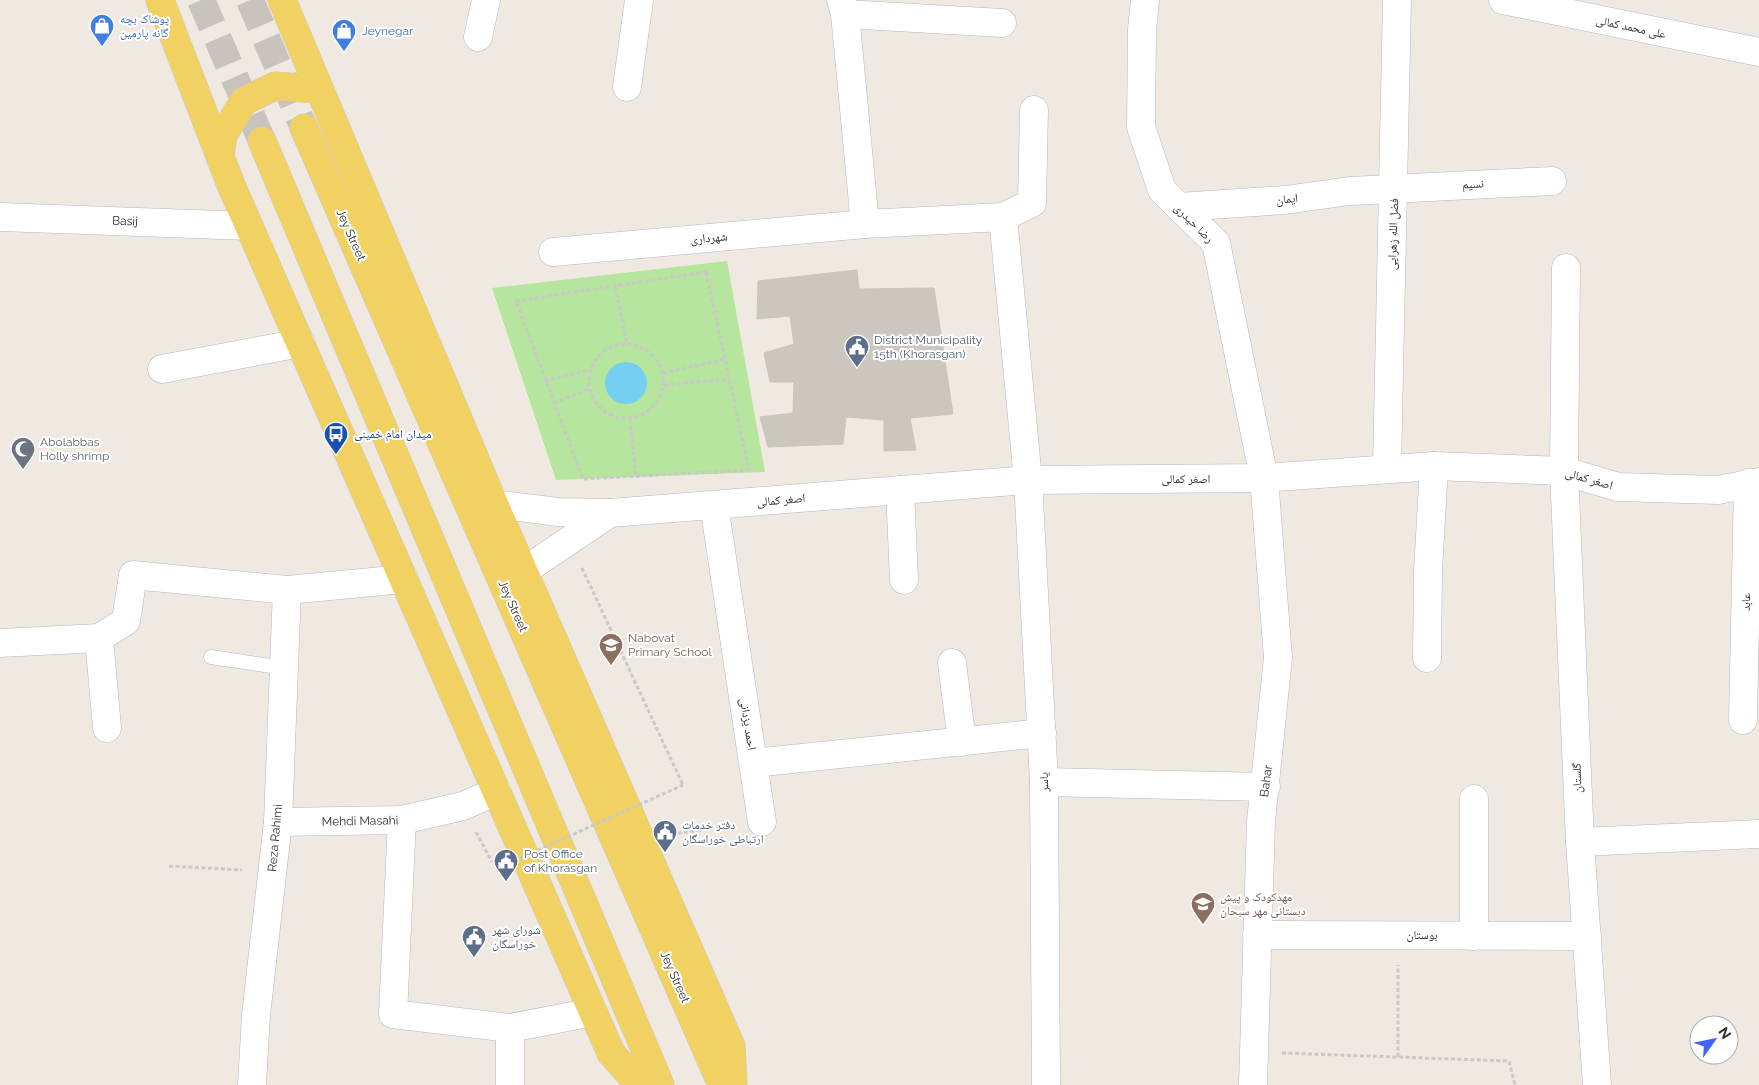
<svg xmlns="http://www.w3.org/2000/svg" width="1759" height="1085" font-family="Raleway,'Noto Naskh Arabic',sans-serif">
  <rect width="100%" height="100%" fill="#efe9e1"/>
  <polygon fill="#b6e59e" points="727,261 765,472 556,480 492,288"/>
  <circle fill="#75cff0" cx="626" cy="383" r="21"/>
  <polygon fill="#cbc7bf" stroke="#cbc5ba" points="857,270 859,289 934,288 953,414 910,418 916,450 884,451 884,420 846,417 843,444 768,447 760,417 793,413 794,382 770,382 764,353 794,344 790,316 757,319 758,281"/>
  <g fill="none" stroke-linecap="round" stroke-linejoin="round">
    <g stroke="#c8c4bd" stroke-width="28" stroke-dasharray="28 14" stroke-linecap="butt">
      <polyline points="201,0 262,141"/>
      <polyline points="250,0 304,128"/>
    </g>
    <defs>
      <polyline id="service" points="211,657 284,668"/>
      <g id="minor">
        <polyline points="841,0 845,14 865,224 1003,217 1028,480 1044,782 1046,1085"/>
        <polyline points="1145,0 1142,30 1141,127 1162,190 1216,243 1264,478 1278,658 1261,821 1253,1085"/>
        <polyline points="1503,0 1759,52"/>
        <polyline points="845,14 1002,23"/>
        <polyline points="478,37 486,0"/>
        <polyline points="627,87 639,0"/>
        <polyline points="1179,207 1285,200 1350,191 1552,181"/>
        <polyline points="0,217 249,226"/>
        <polyline points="1003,217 1032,203 1034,110"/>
        <polyline points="553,252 865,224"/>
        <polyline points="1566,268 1564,471 1580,842 1597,1085"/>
        <polyline points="162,369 301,343"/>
        <polyline points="1387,468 1397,0"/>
        <polyline points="900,490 904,580"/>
        <polyline points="714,505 762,822"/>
        <polyline points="0,643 99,638"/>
        <polyline points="1427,658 1428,571 1434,466"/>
        <polyline points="952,663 962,742"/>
        <polyline points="1743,720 1748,483"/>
        <polyline points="107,728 99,638 126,621 133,575 287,590 404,579"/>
        <polyline points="754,763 1042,733"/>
        <polyline points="1044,782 1266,787"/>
        <polyline points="1474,799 1474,936"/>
        <polyline points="402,820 393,1014 510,1028 593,1012"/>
        <polyline points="278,822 402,820 463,806 497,791"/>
        <polyline points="1580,842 1759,834"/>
        <polyline points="1257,935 1587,936"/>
        <polyline points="252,1085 256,1015 278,822 287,590"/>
        <polyline points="510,1085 510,1028"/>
      </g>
      <g id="tertiary">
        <polyline points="494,504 558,512 610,513 1028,480 1264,478 1434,466 1564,471 1618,487 1718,490 1759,482"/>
        <polyline points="524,571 610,513"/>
      </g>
      <g id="primary">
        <polyline points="160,0 231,185 611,1053 640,1085"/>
        <polyline points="282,0 494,504 731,1046 733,1085"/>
        <polyline points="304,128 722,1085"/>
        <polyline points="262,141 660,1085"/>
        <polyline points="220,156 223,135 244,101 275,86 318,89"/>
      </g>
    </defs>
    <use href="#service" stroke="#b4b7c1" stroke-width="15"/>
    <use href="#minor" stroke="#b4b7c1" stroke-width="29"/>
    <use href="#tertiary" stroke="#b4b7c1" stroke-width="29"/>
    <use href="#primary" stroke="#c9c9c9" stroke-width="29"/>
    <g stroke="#c9c9c9" stroke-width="3" stroke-dasharray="4 2.5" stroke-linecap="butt">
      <polygon points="706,272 749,470 583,479 516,301"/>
      <polyline points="615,287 627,343"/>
      <circle cx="626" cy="381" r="37"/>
      <polyline points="663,373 726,359"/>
      <polyline points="545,381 589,370"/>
      <polyline points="664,385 729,379"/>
      <polyline points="554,403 589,389"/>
      <polyline points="630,419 636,474"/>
      <polyline points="582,568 683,785"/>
      <polyline points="476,832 492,862"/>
      <polyline points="671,834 732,826"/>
      <polyline points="169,866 242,870"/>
      <polyline points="1282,1053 1509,1061 1515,1085"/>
      <polyline points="1398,1057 1398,965"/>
    </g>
    <use href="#service" stroke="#fff" stroke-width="14"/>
    <use href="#minor" stroke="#fff" stroke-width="28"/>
    <use href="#tertiary" stroke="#fff" stroke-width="28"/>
    <use href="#primary" stroke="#f2d163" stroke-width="28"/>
    <polyline stroke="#c9c9c9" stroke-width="3" stroke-dasharray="4 2.5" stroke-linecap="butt" points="496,869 683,785"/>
  </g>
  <defs>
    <symbol id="shop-pin" viewBox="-11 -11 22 30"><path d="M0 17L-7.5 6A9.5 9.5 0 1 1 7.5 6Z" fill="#3f7fe0" stroke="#fff"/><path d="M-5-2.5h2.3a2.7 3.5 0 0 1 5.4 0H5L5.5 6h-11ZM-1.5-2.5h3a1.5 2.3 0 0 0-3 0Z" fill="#fff"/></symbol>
    <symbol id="civic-pin" viewBox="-11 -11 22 30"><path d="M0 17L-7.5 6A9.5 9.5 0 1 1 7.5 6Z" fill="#5c6f8a" stroke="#fff"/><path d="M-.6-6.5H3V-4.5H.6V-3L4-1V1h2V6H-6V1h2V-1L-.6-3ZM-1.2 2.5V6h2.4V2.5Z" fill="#fff"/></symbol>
    <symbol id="bus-pin" viewBox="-11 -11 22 30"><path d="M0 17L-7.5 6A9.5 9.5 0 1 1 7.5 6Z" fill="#1a4fb4" stroke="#fff"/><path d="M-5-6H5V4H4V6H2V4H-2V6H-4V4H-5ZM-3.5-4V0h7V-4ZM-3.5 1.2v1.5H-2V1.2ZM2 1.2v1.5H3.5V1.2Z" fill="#fff"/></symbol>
    <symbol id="mosque-pin" viewBox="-11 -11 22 30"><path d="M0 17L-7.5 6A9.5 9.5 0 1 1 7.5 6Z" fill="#6b7280" stroke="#fff"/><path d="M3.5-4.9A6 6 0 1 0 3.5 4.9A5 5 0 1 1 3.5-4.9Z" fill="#fff"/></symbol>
    <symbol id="school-pin" viewBox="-11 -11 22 30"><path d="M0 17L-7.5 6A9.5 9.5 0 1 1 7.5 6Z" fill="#8d6e63" stroke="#fff"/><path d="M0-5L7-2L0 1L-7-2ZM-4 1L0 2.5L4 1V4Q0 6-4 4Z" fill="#fff"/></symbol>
  </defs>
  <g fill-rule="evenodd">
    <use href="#shop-pin" x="88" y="12" width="28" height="38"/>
    <use href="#shop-pin" x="330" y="17" width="28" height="38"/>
    <use href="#civic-pin" x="843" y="333" width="28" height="38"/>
    <use href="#bus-pin" x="322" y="420" width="28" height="38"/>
    <use href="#mosque-pin" x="9" y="435" width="28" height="38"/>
    <use href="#school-pin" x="597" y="631" width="28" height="38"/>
    <use href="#civic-pin" x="651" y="818" width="28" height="38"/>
    <use href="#civic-pin" x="492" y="847" width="28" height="38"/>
    <use href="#school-pin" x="1189" y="890" width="28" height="38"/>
    <use href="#civic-pin" x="460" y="923" width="28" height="38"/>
  </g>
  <g text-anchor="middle" stroke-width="4" stroke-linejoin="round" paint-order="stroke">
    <g font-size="12" fill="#366cbe" stroke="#fff" text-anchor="start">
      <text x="120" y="23">پوشاک بچه<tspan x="120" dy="14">گانه پارمین</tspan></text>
      <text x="362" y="35">Jeynegar</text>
    </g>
    <g font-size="12" fill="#2e2e2e" stroke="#fff">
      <text transform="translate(1631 27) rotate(12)" y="4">علی محمد کمالی</text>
      <text transform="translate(1473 184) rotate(-3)" y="4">نسیم</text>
      <text transform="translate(1287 199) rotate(-6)" y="4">ایمان</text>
      <text transform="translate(125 221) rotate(2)" y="4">Basij</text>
      <text transform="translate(1194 223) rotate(45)" y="4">رضا حیدری</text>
      <text transform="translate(1393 234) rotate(-88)" y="4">فضل الله زهرایی</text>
      <text transform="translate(351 235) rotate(66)" y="4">Jey Street</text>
      <text transform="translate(709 238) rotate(-5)" y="4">شهرداری</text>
      <text x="1186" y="483">اصغر کمالی</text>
      <text transform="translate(1589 479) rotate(16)" y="4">اصغر کمالی</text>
      <text transform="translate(781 500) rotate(-5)" y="4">اصغر کمالی</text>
      <text transform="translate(1746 602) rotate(-89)" y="4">عابد</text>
      <text transform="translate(513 606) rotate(66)" y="4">Jey Street</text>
      <text transform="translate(748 724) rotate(81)" y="4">احمد یزدانی</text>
      <text transform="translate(1577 778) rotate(-92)" y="4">گلستان</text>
      <text transform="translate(1266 781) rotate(-83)" y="4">Bahar</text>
      <text transform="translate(1044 782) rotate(-92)" y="4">یاسر</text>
      <text transform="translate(360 821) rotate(-1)" y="4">Mehdi Masahi</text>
      <text transform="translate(275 838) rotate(-85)" y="4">Reza Rahimi</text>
      <text x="1422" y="939">بوستان</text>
      <text transform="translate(675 977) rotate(66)" y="4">Jey Street</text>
    </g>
    <g font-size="12" fill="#4e5e75" stroke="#fff" text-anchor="start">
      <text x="874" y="344">District Municipality<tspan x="874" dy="14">15th (Khorasgan)</tspan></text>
      <text x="682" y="829">دفتر خدمات<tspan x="682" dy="14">ارتباطی خوراسگان</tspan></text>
      <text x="524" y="858">Post Office<tspan x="524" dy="14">of Khorasgan</tspan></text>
      <text x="492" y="934">شورای شهر<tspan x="492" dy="14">خوراسگان</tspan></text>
    </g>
    <g font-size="12" fill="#164399" stroke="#fff" text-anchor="start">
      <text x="354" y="438">میدان امام خمینی</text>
    </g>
    <g font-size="12" fill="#5b616d" stroke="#fff" text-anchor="start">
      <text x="40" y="446">Abolabbas<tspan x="40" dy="14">Holly shrimp</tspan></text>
    </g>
    <g font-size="12" fill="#785e54" stroke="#fff" text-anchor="start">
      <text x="628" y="642">Nabovat<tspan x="628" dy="14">Primary School</tspan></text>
      <text x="1220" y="901">مهدکودک و پیش<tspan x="1220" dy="14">دبستانی مهر سبحان</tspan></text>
    </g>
  </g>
  <g transform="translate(1714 1040) rotate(57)"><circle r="24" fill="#ffffff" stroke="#ababab"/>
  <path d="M0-4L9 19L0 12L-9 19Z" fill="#4264fb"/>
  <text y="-8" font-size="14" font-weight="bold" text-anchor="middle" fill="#2e2e2e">N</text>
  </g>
</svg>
